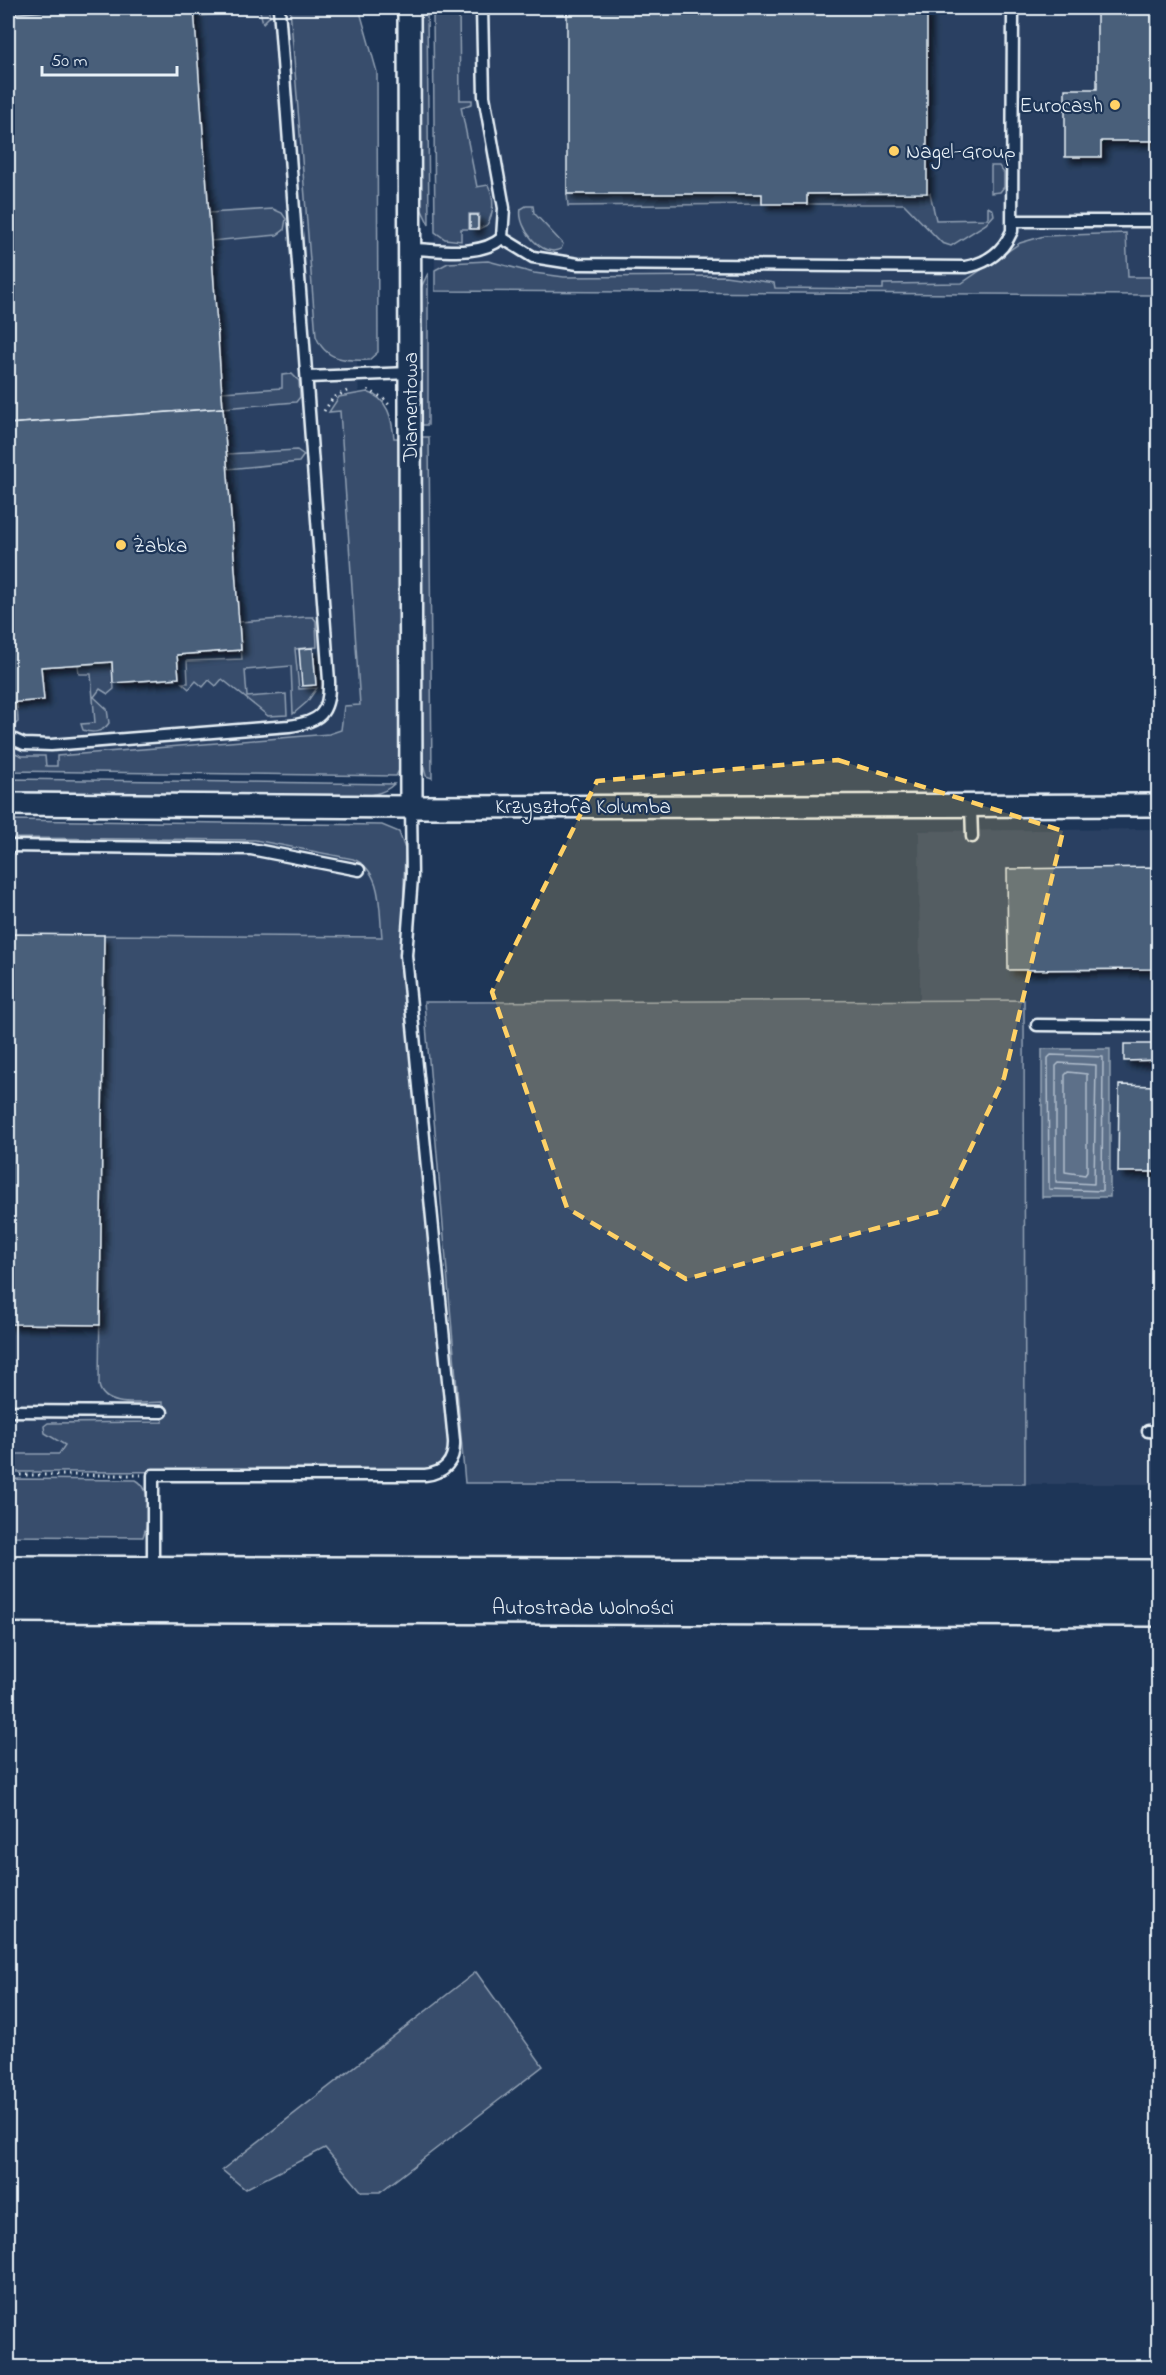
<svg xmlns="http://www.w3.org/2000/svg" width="1166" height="2375" font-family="'Indie Flower',sans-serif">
  <defs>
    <filter id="shadow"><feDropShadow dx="5.5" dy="5.5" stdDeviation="3" flood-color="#0009"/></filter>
  </defs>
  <rect width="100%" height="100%" fill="#1d3557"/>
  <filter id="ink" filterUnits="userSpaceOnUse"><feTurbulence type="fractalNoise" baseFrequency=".0167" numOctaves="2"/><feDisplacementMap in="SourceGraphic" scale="12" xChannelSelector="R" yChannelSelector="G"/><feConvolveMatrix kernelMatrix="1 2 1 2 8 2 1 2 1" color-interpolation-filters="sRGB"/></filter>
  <g filter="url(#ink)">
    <g fill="#2a4162">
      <polygon points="8,8 359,8 377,72 378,352 369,360 357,361 379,750 8,771"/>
      <polygon points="433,8 1158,8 1158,295 435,291"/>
      <polygon points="8,827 242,829 386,856 445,1444 8,1459"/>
      <polygon points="1158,829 1158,1484 1025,1484 1024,1001 920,1002 919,831"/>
    </g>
    <g fill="#374d6c" stroke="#909fb2" stroke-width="1.5">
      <polygon points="199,8 268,8 270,16 263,23 260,11 199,16"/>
      <path d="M 290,8 L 359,8 L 377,72 L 378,352 L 369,360 C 347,361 325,361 316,336 Z"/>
      <polygon points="419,8 427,8 429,225 420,206"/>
      <path d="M 433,8 L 459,8 L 460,100 L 472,100 L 472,104 L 461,107 L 477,187 L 488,185 C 495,198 494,213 487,225 L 479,229 L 479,214 L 469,214 L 469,229 L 461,229 L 461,241 L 445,239 L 435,232 Z"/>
      <polygon points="991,166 999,166 1004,173 1004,187 1000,192 991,193"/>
      <polygon points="930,193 936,220 988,219 988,207 993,210 994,215 986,224 951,246 942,243 904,204 807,204 807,194"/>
      <polygon points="567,194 762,194 762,204 568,206"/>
      <path d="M 526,206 L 533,206 L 534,213 L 563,244 L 561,249 C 542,259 517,227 521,209 Z"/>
      <polygon points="273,209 282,213 286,219 284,230 277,235 211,241 209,213"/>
      <polygon points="1126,233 1128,277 1158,277 1158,295 435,291 435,270 448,263 488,261 534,273 564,277 725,276 774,283 775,288 883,289 883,284 962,283 1020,243 1044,236"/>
      <polygon points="428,273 428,425 419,425 419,292"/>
      <polygon points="292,374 299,381 300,397 296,402 223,408 222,392 282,388 282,375"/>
      <path d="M 367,392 C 388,398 392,419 394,438 L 399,438 L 401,746 L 400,768 L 396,776 L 8,771 L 8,750 L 22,756 L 45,756 L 46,766 L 57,766 L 57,756 L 329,734 L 341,730 L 344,706 L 360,705 L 340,411 L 329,412 L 339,397 Z"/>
      <polygon points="420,437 429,437 432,778 426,776 423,764"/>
      <polygon points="297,450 304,455 299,462 228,469 227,454"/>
      <polygon points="306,617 313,617 316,621 317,647 295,649 299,689 317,688 307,702 293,714 291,666 245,670 247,697 286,694 287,715 268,716 222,679 216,686 209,680 203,687 196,681 189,689 182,683 188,683 187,661 242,659 239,622"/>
      <path d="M 112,662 L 114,689 L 108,694 L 100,689 L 94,697 L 107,709 L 109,723 C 103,732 93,734 83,730 L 81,724 L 95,723 L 91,674 L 79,674 L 78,665 Z"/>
      <polygon points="17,702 18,722 11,728 8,726 8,703"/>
      <path d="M 8,779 L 394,784 C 382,796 364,796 348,796 L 8,792 Z"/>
      <path d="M 8,820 L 382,825 L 399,832 L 405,849 L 402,956 L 451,1449 L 440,1466 L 421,1471 L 8,1472 L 8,1454 L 59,1454 L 65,1445 L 45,1433 L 44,1426 L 48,1423 L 163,1422 L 163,1402 C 144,1402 104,1410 99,1385 L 104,935 L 382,937 C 379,910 383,870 353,859 L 255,840 L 8,838 Z"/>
      <polygon points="1024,1000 1025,1484 465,1483 424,1002"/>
      <path d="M 8,1479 L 136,1480 C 153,1489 149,1521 143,1537 L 8,1536 Z"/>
      <polygon points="476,1972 543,2066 380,2192 362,2192 325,2148 245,2189 222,2170"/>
    </g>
    <rect fill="#5d7089" stroke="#95a4b5" stroke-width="1.5" x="1042" y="1049" width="68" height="148"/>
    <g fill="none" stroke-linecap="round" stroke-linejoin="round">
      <g stroke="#b0bdcc" stroke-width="1.5">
        <polygon points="1051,1055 1103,1057 1102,1191 1049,1189 1048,1058"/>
        <polygon points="1059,1063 1096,1065 1094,1184 1056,1182 1056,1066"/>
        <polygon points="1068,1072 1087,1074 1087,1172 1085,1175 1065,1172 1065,1075"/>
      </g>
    </g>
    <g fill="#495e7a" stroke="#e8f1f8" stroke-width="1.5" filter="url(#shadow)">
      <polygon points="90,8 194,8 223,408 8,424 8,14"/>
      <polygon points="567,8 927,8 927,193 807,194 807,204 762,204 762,194 567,194"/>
      <polygon points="1097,8 1158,8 1158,141 1101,141 1101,157 1065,157 1065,89 1097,89"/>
      <rect x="470" y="215" width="8" height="14"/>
      <polygon points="223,408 241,650 177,655 179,678 113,683 112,662 41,667 44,700 8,703 8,424"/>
      <polygon points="313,648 316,685 302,686 299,649"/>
      <polygon points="1158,867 1158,969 1008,970 1007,869"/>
      <polygon points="8,934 104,935 100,1325 8,1324"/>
      <polygon points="1124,1044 1158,1044 1158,1060 1124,1061"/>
      <polygon points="1119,1085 1158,1086 1158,1172 1118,1172"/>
    </g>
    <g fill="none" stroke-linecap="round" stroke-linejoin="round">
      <defs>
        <g id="lane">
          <polyline points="1013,221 1158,221"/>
          <path d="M 502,238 L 533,257 L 578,264 L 966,267 C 988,263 1003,252 1012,231 L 1013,8"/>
          <path d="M 410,249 C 438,249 479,258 502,238 L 504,208 L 484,96 L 482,8"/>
          <polyline points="308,377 410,373"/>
          <path d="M 8,737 L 24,744 L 51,745 L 289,726 C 320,722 330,713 329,681 L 279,8"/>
          <polyline points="971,806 972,837"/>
          <polyline points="8,846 251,849 359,870"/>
          <polyline points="1037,1025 1158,1026"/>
          <polyline points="8,1411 162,1412"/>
          <polyline points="1148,1431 1158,1432"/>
          <path d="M 153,1571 L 153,1475 L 425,1475 C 445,1473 455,1461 454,1441 L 406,955 L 412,877 L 411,807"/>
        </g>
        <g id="street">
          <polyline points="409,8 411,807"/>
          <polyline points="8,804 411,807 1158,805"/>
        </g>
        <g id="highway">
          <polyline points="8,1573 1158,1577"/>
          <polyline points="8,1605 1158,1609"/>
        </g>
      </defs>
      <use href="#lane" stroke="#e8f1f8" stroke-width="15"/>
      <use href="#street" stroke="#e8f1f8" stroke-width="26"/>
      <use href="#highway" stroke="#e8f1f8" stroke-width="38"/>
      <g stroke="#e8f1f8" stroke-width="3" stroke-dasharray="1.5 4.5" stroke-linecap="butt">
        <polyline points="368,390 383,398 391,407"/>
        <polyline points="324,411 333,398 347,391"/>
        <polyline points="8,1475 141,1475"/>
      </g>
      <use href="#lane" stroke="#1d3557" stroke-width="10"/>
      <use href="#street" stroke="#1d3557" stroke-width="21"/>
      <use href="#highway" stroke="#1d3557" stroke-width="33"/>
    </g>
  </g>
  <path fill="#ffd166" fill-opacity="0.2" stroke="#ffd166" stroke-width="4.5" stroke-dasharray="12 8" stroke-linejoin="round" d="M 838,760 L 1063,831 L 1004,1078 L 941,1211 L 686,1279 L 567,1208 L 492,992 L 597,781 Z"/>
  <g fill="#ffd166" stroke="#1d3557" stroke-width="2">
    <circle cx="1115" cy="105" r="6"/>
    <circle cx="894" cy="151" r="6"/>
    <circle cx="121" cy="545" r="6"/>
  </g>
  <g text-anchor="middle" stroke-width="4.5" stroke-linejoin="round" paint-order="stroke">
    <g font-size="21" fill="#e8f1f8" stroke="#1d3557" text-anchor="start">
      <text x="1103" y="112" text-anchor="end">Eurocash</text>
      <text x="906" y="158">Nagel-Group</text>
      <text x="133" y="552">Żabka</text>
    </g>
    <g font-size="21" fill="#e8f1f8" stroke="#1d3557">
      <text transform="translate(410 407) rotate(-90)" y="7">Diamentowa</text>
      <text x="583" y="813">Krzysztofa Kolumba</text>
      <text x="583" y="1614">Autostrada Wolności</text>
    </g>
  </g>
  <rect width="1166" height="2375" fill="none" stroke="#1d3557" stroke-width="30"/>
  <rect x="15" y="15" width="1136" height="2345" fill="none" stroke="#e8f1f8" stroke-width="2" filter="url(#ink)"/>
  <path d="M42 66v9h135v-9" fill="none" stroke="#e8f1f8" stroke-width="3"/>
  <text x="51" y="66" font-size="18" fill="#e8f1f8" stroke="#1d3557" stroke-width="4.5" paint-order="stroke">50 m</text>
</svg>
